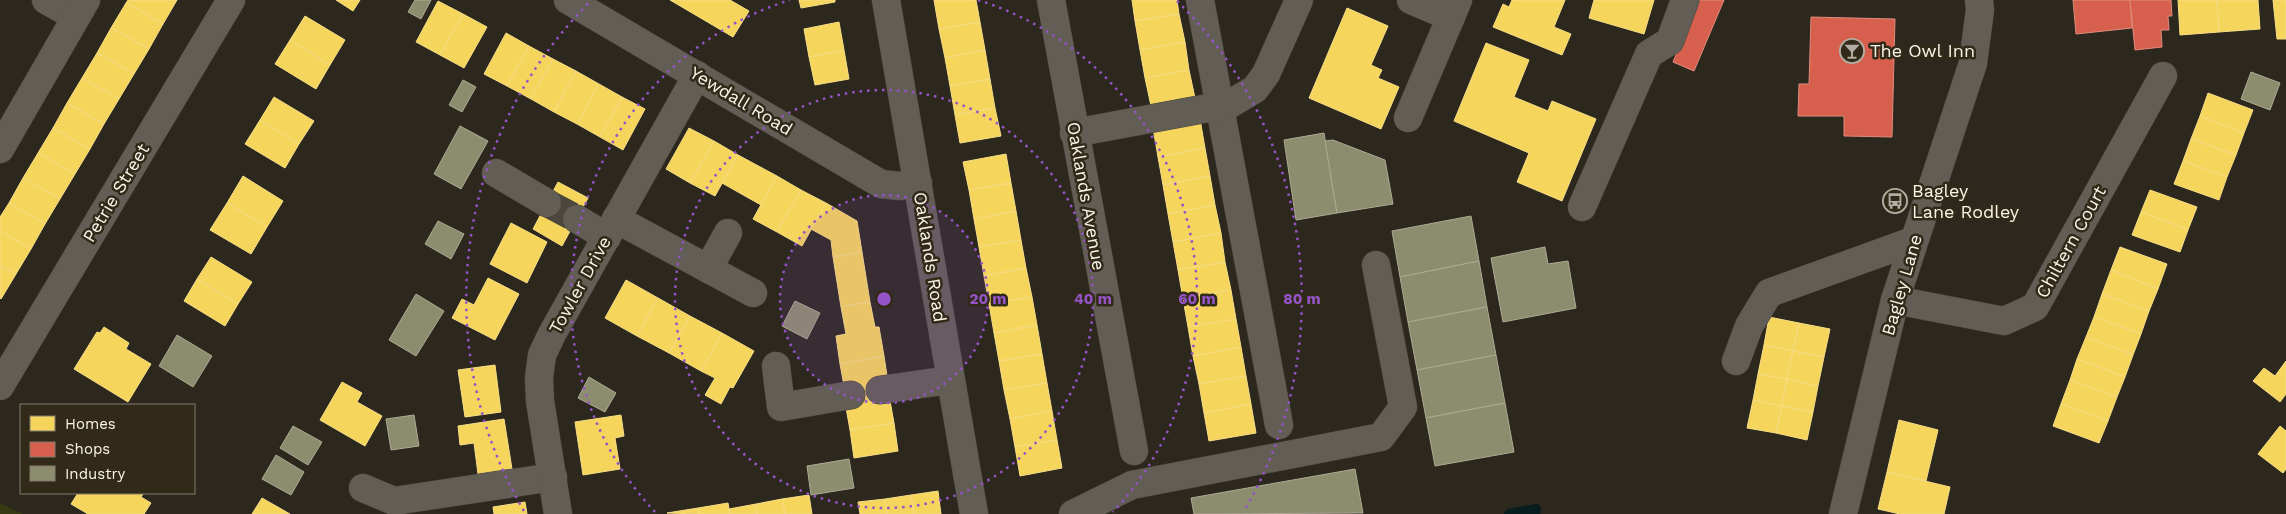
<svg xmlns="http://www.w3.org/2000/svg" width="2286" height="514" font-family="'Work Sans',sans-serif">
  <rect width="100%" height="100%" fill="#2c281e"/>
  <polygon fill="#373914" points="0,503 23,514 0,514"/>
  <g fill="#f6d55c" stroke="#f7de86">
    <polygon points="128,0 177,0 163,24 126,3"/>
    <polygon points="336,0 360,0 353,11"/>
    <polygon points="670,0 730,0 749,11 733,37"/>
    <polygon points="799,0 835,0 835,2 801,8"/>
    <polygon points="934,0 976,0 980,22 939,29"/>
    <polygon points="1132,0 1177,0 1179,14 1135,21"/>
    <polygon points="1512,0 1565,0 1554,27 1571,34 1562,55 1493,27 1503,4 1509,7"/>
    <polygon points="1594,0 1654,0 1644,34 1589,18"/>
    <polygon points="2178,0 2217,0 2219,32 2180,35"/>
    <polygon points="2217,0 2258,0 2260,29 2219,32"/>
    <polygon points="2273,0 2286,0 2286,39 2277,39"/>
    <polygon points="438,1 463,14 440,55 416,42"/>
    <polygon points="126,3 163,24 149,49 111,28"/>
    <polygon points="1347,8 1388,26 1371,65 1382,70 1378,78 1399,87 1381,129 1309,98"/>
    <polygon points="463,14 487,27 464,68 440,55"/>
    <polygon points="1179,14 1185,42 1140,50 1135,21"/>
    <polygon points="305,16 345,40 330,65 290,40"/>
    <polygon points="839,22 844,50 809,57 804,29"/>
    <polygon points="980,22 985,50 945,58 939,29"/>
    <polygon points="111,28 149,49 134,74 97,53"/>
    <polygon points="506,33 529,46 507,86 484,74"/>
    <polygon points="290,40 330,65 316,89 275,64"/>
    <polygon points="1185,42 1189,70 1145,78 1140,50"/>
    <polygon points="1486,43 1529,60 1514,97 1548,111 1552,101 1596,119 1562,201 1517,182 1529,153 1454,121"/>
    <polygon points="529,46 553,59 531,99 507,86"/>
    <polygon points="844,50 849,79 815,85 809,57"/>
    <polygon points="985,50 990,79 950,86 945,58"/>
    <polygon points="97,53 134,74 119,99 82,78"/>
    <polygon points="553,59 576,71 554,112 531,99"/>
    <polygon points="1189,70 1195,98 1151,106 1145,78"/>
    <polygon points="576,71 599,84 577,124 554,112"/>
    <polygon points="82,78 119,99 104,124 67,103"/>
    <polygon points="990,79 995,108 955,115 950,86"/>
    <polygon points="599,84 622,97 600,137 577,124"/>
    <polygon points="2208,93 2253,110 2244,133 2200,116"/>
    <polygon points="274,97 314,121 299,144 260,120"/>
    <polygon points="622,97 645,109 623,150 600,137"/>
    <polygon points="67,103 104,124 90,149 53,128"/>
    <polygon points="995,108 1001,136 960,143 955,115"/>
    <polygon points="2200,116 2244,133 2236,155 2191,139"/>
    <polygon points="1200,119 1205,148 1158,157 1153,128"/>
    <polygon points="260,120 299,144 285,168 245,144"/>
    <polygon points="53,128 90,149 75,174 38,153"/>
    <polygon points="689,128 714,141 690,183 666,169"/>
    <polygon points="2191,139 2236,155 2227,177 2183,161"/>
    <polygon points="714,141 738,155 715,196 690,183"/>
    <polygon points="1205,148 1210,176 1163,185 1158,157"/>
    <polygon points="38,153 75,174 60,199 23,178"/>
    <polygon points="1006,154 1011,183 969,190 963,162"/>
    <polygon points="738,155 777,176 761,205 722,183"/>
    <polygon points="2183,161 2227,177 2219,200 2174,184"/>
    <polygon points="243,176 283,201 267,227 227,203"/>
    <polygon points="777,176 801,190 777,232 753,219"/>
    <polygon points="1210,176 1215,205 1168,214 1163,185"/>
    <polygon points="23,178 60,199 45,224 9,203"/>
    <polygon points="558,182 588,198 562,246 533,229"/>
    <polygon points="1011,183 1016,211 974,219 969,190"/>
    <polygon points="801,190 826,203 802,246 777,232"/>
    <polygon points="2150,190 2197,207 2188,230 2141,212"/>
    <polygon points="9,203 45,224 31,249 0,231 0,217"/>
    <polygon points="227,203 267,227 251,254 210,230"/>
    <polygon points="826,203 857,221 862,252 833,257 831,240 811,229"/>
    <polygon points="1215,205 1221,233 1173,242 1168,214"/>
    <polygon points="1016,211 1021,240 979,247 974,219"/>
    <polygon points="2141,212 2188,230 2180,252 2132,235"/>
    <polygon points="511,223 547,242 527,283 490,264"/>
    <polygon points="0,231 31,249 16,274 0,265"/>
    <polygon points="1221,233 1225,262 1178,270 1173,242"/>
    <polygon points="1021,240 1026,268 984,276 979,247"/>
    <polygon points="2120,247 2167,264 2158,289 2111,270"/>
    <polygon points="862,252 870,302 841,307 833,257"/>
    <polygon points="211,257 252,282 238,304 197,279"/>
    <polygon points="1225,262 1231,290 1183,299 1178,270"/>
    <polygon points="0,265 16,274 1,299 0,298"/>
    <polygon points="1026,268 1032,297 989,304 984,276"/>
    <polygon points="2111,270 2158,289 2149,311 2102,294"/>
    <polygon points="488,278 519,294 495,340 452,318 462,299 474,305"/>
    <polygon points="197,279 238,304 225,326 184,301"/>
    <polygon points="626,280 658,298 637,336 605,318"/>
    <polygon points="1231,290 1236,319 1188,327 1183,299"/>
    <polygon points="2102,294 2149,311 2141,334 2094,317"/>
    <polygon points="1032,297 1037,325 994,333 989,304"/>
    <polygon points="658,298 690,316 669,353 637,336"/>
    <polygon points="870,302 875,327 879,327 884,356 840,364 836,336 846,334 841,307"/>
    <polygon points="690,316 722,333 701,371 669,353"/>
    <polygon points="1769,317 1799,323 1793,351 1764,345"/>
    <polygon points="2094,317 2141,334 2133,355 2086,337"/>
    <polygon points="1236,319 1241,347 1193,356 1188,327"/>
    <polygon points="1799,323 1830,329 1824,357 1793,351"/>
    <polygon points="1037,325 1042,354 999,361 994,333"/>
    <polygon points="104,327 129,343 126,349 151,364 128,402 74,369 97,332 100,333"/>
    <polygon points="722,333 754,351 733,388 730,387 721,404 705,395 715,378 701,371"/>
    <polygon points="2086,337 2133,355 2125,377 2077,359"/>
    <polygon points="1764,345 1793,351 1787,379 1758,374"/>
    <polygon points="1241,347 1246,376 1199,384 1193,356"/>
    <polygon points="1793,351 1824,357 1818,386 1787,379"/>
    <polygon points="1042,354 1047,383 1004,390 999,361"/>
    <polygon points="884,356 888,382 882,397 852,401 845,391 840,364"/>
    <polygon points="2077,359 2125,377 2117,397 2070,380"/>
    <polygon points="2286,361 2286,394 2280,402 2253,381 2264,368 2275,376"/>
    <polygon points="495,365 501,412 465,417 458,370"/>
    <polygon points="1758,374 1787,379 1782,406 1753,400"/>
    <polygon points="1246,376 1251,404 1204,413 1199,384"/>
    <polygon points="1787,379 1818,386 1813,412 1782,406"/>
    <polygon points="2070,380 2117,397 2108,421 2061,404"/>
    <polygon points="342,382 362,393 357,402 382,416 365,446 320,420"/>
    <polygon points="1047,383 1052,411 1010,419 1004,390"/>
    <polygon points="889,395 894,423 850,430 845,402"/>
    <polygon points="1753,400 1782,406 1776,433 1747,428"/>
    <polygon points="1251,404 1256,433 1209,441 1204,413"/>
    <polygon points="2061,404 2108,421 2099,443 2053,426"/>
    <polygon points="1782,406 1813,412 1807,440 1776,433"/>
    <polygon points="1052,411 1057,440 1015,447 1010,419"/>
    <polygon points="621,415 624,436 615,438 620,469 583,475 575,422"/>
    <polygon points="504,419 512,469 478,474 474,443 460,445 458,426"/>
    <polygon points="1899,420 1938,430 1926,481 1887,472"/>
    <polygon points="894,423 898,451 854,458 850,430"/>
    <polygon points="2280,426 2286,431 2286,469 2283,473 2258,454"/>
    <polygon points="1057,440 1062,468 1020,476 1015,447"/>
    <polygon points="1887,472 1950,487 1944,514 1900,514 1878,509"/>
    <polygon points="938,491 941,514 914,514 911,495"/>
    <polygon points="78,493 140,493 143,494 141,497 151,503 144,514 88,514 71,504"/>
    <polygon points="809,495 812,514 785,514 782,499"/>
    <polygon points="911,495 914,514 887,514 885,499"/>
    <polygon points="262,498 290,514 252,514"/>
    <polygon points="782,499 785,514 757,514 756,504"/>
    <polygon points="885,499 887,514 860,514 858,502"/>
    <polygon points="525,502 527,514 494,514 493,507"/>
    <polygon points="728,503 730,514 699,514 698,508"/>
    <polygon points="756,504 757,514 730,514 729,509"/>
    <polygon points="698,508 699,514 667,513"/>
  </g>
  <g fill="#d6604d" stroke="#e08c7c">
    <polygon points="1699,0 1724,0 1694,71 1673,62"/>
    <polygon points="2073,0 2130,0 2132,28 2076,34"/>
    <polygon points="2130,0 2171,0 2172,16 2168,16 2169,30 2161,30 2162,47 2135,50"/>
    <polygon points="1811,17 1895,19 1892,137 1844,136 1844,116 1798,116 1799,84 1809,84"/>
  </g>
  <g fill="#8c8c6e" stroke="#adab93">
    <polygon points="415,0 431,0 421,19 408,12"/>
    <polygon points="2251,72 2280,83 2270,110 2241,99"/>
    <polygon points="463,80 476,87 462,112 449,105"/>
    <polygon points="460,126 488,141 461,189 434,174"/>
    <polygon points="1324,133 1337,213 1296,220 1284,140"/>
    <polygon points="1333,140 1385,160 1393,204 1337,213 1325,141"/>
    <polygon points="1471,216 1479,261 1400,277 1392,231"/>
    <polygon points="438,221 464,234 451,259 425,244"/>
    <polygon points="1545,247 1548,264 1568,261 1576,308 1503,322 1491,258"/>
    <polygon points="1479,261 1487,307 1408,322 1400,277"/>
    <polygon points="416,294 444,311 416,356 389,340"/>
    <polygon points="795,301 820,313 807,339 782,326"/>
    <polygon points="1487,307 1496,355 1417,370 1408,322"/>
    <polygon points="177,335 212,356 193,387 159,366"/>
    <polygon points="1496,355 1505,403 1426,418 1417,370"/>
    <polygon points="589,377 616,393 605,412 578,398"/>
    <polygon points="1505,403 1514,452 1435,466 1426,418"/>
    <polygon points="414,415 419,446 391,450 386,419"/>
    <polygon points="293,426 322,442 308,465 280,448"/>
    <polygon points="276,455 304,472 291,495 262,479"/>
    <polygon points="849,459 854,488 811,495 807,466"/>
    <polygon points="1355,469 1363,513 1194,514 1191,498"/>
  </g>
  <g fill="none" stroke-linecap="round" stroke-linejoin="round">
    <polyline stroke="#081d1e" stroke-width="10" points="1509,514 1536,509 1535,514"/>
    <polyline stroke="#4b473c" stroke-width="28" stroke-dasharray="28 14" stroke-linecap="butt" points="547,203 577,219"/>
    <defs>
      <g id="minor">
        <polyline points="46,0 76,17"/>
        <polyline points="568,0 881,184 900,186 918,183"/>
        <polyline points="886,0 974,514"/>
        <polyline points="1051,0 1134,451"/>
        <polyline points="1200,0 1279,425"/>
        <polyline points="1411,0 1451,17"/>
        <polyline points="1408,118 1458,0"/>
        <polyline points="1074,133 1230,104 1255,89 1266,74 1299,0"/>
        <polyline points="0,149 86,0"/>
        <polyline points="496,173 547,203"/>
        <polyline points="1582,207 1649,54 1670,41 1685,0"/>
        <polyline points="577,219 607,237"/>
        <polyline points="616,219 753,293"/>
        <polyline points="708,269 728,233"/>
        <polyline points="1895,300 2004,321 2035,307 2163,76"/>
        <polyline points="1736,361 1749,326 1769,293 1913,241"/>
        <polyline points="776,366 781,407 851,395"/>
        <polyline points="0,386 231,0"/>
        <polyline points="880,390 950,380"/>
        <polyline points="363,488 394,501 553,477"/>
        <polyline points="558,514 540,401 539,378 542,355 552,334 697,75"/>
        <polyline points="1073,514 1132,485 1381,437 1403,407 1376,265"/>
        <polyline points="1843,514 1895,300 1973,63 1980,10 1979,0"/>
      </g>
    </defs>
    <use href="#minor" stroke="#4a463e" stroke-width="29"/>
    <use href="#minor" stroke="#625e55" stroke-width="28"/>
  </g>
  <circle cx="884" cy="299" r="104" fill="#9454c7" fill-opacity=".12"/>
  <g fill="none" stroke="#9454c7" stroke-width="2.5" stroke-dasharray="2.5 5">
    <circle cx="884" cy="299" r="104"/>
    <circle cx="884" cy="299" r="209"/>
    <path d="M655 512A313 313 0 0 1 790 0M978 0A313 313 0 0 1 1113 512"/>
    <path d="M524 511A418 418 0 0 1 591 1M1177 1A418 418 0 0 1 1244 511"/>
  </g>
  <defs>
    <symbol id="bar-ring" viewBox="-11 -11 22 22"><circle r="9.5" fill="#322a18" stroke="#b1ada2" stroke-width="1.5"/><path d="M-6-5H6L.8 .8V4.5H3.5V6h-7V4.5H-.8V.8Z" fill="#b1ada2"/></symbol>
    <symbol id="bus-ring" viewBox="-11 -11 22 22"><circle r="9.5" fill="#322a18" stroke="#b1ada2" stroke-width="1.5"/><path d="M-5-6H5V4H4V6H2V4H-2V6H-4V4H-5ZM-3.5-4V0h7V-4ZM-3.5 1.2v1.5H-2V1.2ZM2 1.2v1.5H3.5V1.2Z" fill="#b1ada2"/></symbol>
  </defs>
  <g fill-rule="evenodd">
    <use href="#bar-ring" x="1838" y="37" width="28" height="28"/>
    <use href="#bus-ring" x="1881" y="187" width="28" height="28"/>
  </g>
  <g text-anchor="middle" stroke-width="5" stroke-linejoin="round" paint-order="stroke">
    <g font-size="18" fill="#f9f4e9" stroke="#322a18" text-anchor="start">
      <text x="1870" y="57">The Owl Inn</text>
      <text x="1912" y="197">Bagley<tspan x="1912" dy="21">Lane Rodley</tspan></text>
    </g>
    <g font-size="18" fill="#f9f4e9" stroke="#322a18">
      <text transform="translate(741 101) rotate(31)" y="6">Yewdall Road</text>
      <text transform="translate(116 193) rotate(-59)" y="6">Petrie Street</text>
      <text transform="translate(1086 196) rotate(80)" y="6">Oaklands Avenue</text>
      <text transform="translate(2071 242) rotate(-61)" y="6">Chiltern Court</text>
      <text transform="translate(930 257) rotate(81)" y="6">Oaklands Road</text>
      <text transform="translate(580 285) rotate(-61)" y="6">Towler Drive</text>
      <text transform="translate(1902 285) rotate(-74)" y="6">Bagley Lane</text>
    </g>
  </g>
  <circle cx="884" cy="299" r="8" fill="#9454c7" stroke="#322a18" stroke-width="2.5"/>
  <g font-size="15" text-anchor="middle" font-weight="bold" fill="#9454c7" stroke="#322a18" stroke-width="5" stroke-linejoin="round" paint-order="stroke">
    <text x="988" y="304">20 m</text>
    <text x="1093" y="304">40 m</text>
    <text x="1197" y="304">60 m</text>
    <text x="1302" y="304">80 m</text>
  </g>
  <rect x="20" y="404" width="175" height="90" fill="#322a18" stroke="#827b6c"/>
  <rect x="30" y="416" width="25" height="15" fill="#f6d55c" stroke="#827b6c"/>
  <text x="65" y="429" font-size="15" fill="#f9f4e9">Homes</text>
  <rect x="30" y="442" width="25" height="15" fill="#d6604d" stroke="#827b6c"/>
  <text x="65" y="454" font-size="15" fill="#f9f4e9">Shops</text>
  <rect x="30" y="466" width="25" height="15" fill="#8c8c6e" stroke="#827b6c"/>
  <text x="65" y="479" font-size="15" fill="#f9f4e9">Industry</text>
</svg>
